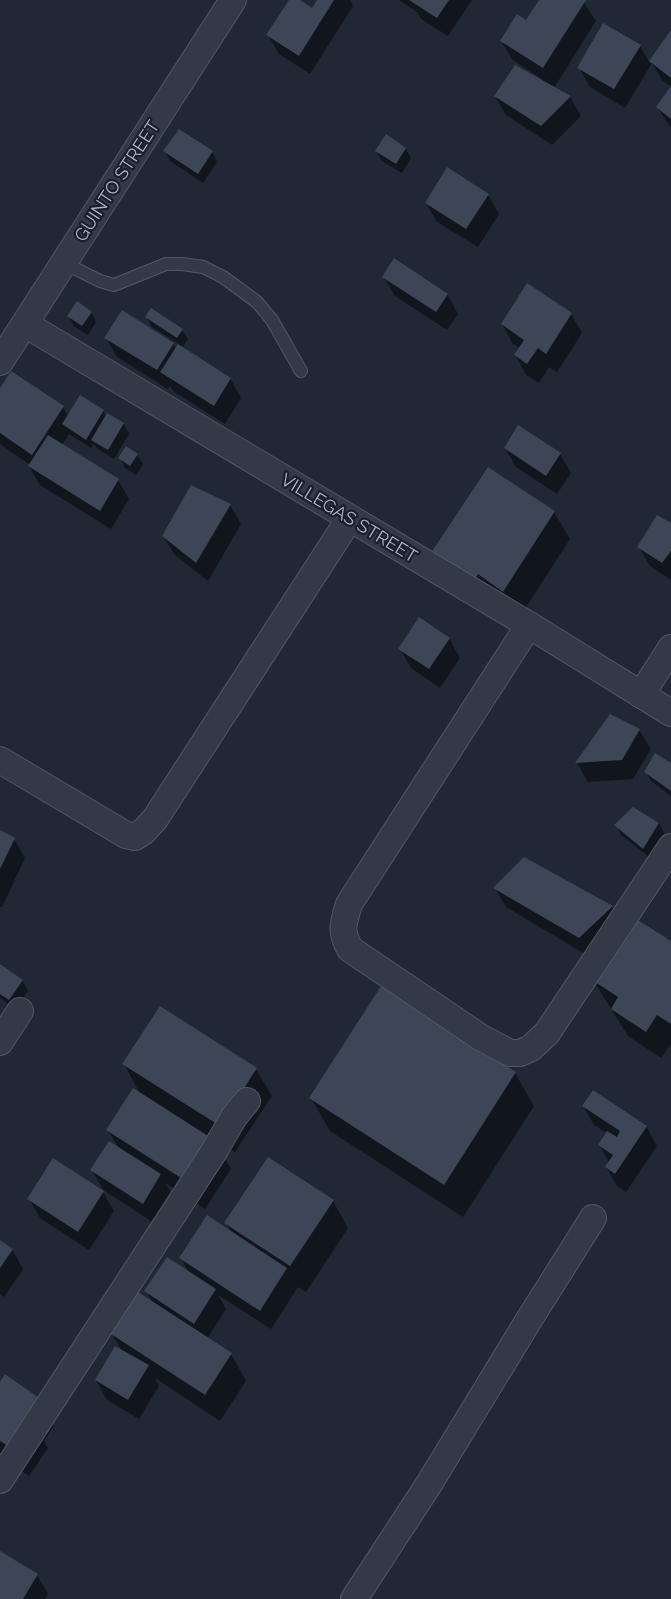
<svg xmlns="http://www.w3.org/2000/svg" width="671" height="1599" font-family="Raleway,sans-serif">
  <rect width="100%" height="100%" fill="#202836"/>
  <g fill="#0007">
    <polygon points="290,0 298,0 313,10 319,0 350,0 353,6 310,74 279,54 268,35"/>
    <polygon points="399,0 472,0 448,36 421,19 417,12"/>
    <polygon points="540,0 582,0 596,21 554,88 570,97 581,116 552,145 506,115 495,96 542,81 543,80 513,60 501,41 526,22"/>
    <polygon points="671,33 671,87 662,80 652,63 625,108 590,87 579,68 640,46 650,63"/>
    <polygon points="671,88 671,128 657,107"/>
    <polygon points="406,149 411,158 402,173 382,161 376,151"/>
    <polygon points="165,152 212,152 217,162 203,183 170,161"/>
    <polygon points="488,195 499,214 478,247 437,222 426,203"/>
    <polygon points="384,277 447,294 458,314 447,330 395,296"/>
    <polygon points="91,312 96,322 88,335 74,326 69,316"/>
    <polygon points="571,314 582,333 557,372 549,367 539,383 526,375 515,355 520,348 513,344 502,324"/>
    <polygon points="147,317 182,330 188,339 182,348 230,378 241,398 225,424 173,391 170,386 168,389 117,357 106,338 173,344 176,349 179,344 152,327"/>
    <polygon points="0,390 63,407 68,416 103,411 106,416 107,414 124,424 129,434 114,459 98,449 94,444 91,448 69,434 62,445 118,480 129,499 111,529 40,485 29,466 30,465 0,444"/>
    <polygon points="505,448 560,454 571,473 557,494 516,467"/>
    <polygon points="137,455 143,464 136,475 125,468 120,458"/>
    <polygon points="488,468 554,512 570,539 519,618 432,553"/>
    <polygon points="230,505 241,524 208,581 175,555 163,536"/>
    <polygon points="671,524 671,580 650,566 639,547"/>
    <polygon points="449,638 460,658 440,688 411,668 400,649"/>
    <polygon points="639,730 651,749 633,779 588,782 577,763"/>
    <polygon points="671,765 671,796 651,781 646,772"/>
    <polygon points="659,823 664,833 649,857 621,835 616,825"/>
    <polygon points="0,831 14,839 25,858 2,907 0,907"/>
    <polygon points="524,859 612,907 623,926 590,957 506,907 495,888"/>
    <polygon points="671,943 671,1044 661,1058 628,1036 593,980"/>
    <polygon points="0,965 23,981 28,991 15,1009 0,998"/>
    <polygon points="124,1064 256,1069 272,1096 235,1152 213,1138 231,1169 205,1209 165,1183 172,1194 154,1223 103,1190 92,1170 119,1149 108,1130 141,1095"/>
    <polygon points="515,1073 534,1106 463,1217 330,1131 311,1098"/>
    <polygon points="583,1106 646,1126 657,1146 626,1192 617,1186 606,1167 609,1162 599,1145 607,1133 594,1125"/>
    <polygon points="54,1160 103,1192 114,1211 89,1250 40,1218 29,1199"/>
    <polygon points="333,1201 348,1228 306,1292 298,1287 271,1329 218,1295 226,1309 207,1339 231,1354 246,1381 220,1421 155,1378 159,1386 139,1419 107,1400 96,1380 122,1351 112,1334 153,1303 146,1291 189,1273 181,1258 232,1233 226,1223"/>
    <polygon points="0,1241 12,1249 23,1269 4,1297 0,1294"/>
    <polygon points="0,1384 38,1399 54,1426 44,1441 48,1448 29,1476 0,1456"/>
    <polygon points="0,1553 37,1575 48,1594 45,1599 0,1599"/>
  </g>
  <g fill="#3c4657">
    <polygon points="289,0 300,0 312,8 317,0 334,0 299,56 266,35"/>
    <polygon points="409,0 449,0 437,18"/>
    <polygon points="539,0 586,0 543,68 500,41 517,14 526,20"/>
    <polygon points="603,23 641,45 614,89 577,68"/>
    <polygon points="671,30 671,78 649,61"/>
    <polygon points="515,65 571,96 541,126 494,96"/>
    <polygon points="671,86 671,119 656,107"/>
    <polygon points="179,129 213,151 198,174 163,151"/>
    <polygon points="386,134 406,148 396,164 375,151"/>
    <polygon points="447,167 489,194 466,229 425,203"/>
    <polygon points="394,258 448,294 436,312 382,277"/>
    <polygon points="527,283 572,313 546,354 538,348 527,364 514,355 524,340 501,324"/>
    <polygon points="77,301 92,312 82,326 67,316"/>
    <polygon points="151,308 183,329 177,338 145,317"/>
    <polygon points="122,310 174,343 157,370 104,338"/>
    <polygon points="178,344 231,378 214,406 160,372"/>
    <polygon points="11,371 64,406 32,455 0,433 0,388"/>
    <polygon points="80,395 104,410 86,440 62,424"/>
    <polygon points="107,413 124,423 108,450 91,440"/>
    <polygon points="518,425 561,453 546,476 504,448"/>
    <polygon points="48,435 119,479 100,511 28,466"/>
    <polygon points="126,446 138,454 130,466 118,458"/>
    <polygon points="488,467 555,511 503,592 478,574 474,581 431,553"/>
    <polygon points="191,485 231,504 196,563 162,536"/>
    <polygon points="657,515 671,523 671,551 662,563 637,547"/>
    <polygon points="419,617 450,638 429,669 398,649"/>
    <polygon points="610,714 640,729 622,760 575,763"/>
    <polygon points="655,753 671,763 671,791 644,772"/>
    <polygon points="633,807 659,823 643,849 614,825"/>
    <polygon points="0,830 15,838 0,869"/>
    <polygon points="524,857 613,906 579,938 493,888"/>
    <polygon points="633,917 671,941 671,1024 657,1015 646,1032 611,1009 618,997 592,980"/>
    <polygon points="0,964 23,980 9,1000 0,994"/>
    <polygon points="381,986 516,1072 444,1185 309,1098"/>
    <polygon points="160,1006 257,1068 220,1126 122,1064"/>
    <polygon points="133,1088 216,1141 189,1183 106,1130"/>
    <polygon points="593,1090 647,1126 615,1174 605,1167 613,1155 598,1145 607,1131 617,1137 620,1131 582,1106"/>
    <polygon points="109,1141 161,1174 143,1204 90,1170"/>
    <polygon points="268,1157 334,1200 290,1266 224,1223"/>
    <polygon points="53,1158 104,1191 78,1232 27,1199"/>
    <polygon points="207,1215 287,1268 260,1311 179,1258"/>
    <polygon points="0,1240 13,1249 0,1268"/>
    <polygon points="167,1257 216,1289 194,1324 144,1291"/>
    <polygon points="138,1292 232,1353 205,1395 111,1334"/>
    <polygon points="115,1346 149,1365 128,1400 95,1380"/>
    <polygon points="5,1374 39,1398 14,1450 0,1441 0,1382"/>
    <polygon points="0,1551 38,1574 23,1599 0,1599"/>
  </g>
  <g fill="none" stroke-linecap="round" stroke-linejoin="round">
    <defs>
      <polyline id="lane" points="64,263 100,281 114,285 166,264 182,264 203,267 223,277 257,302 272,320 301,371"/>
      <g id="street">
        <polyline points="25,324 529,625 671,713"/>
        <polyline points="0,362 233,0"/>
        <path d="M 529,625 L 349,904 C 343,924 340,931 350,949 L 480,1037 L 510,1053 L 520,1053 L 531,1048 L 547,1033 L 671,847"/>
        <polyline points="641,695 671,648"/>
        <polyline points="0,760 126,835 135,837 144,831 155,819 350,518"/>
        <polyline points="0,1042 20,1011"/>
        <polyline points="0,1480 213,1153 234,1117 247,1101"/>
        <polyline points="354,1599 429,1484 527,1323 593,1218"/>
      </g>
    </defs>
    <use href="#lane" stroke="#515765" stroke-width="14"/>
    <use href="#street" stroke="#515765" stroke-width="28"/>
    <use href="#lane" stroke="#333a47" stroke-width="12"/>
    <use href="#street" stroke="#333a47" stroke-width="26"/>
  </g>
  <g text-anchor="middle" stroke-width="4.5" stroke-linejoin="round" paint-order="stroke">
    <g font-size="18" fill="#adb4c4" stroke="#191f2b">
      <text transform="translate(117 181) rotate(-57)" y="6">GUINTO STREET</text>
      <text transform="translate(349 518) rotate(31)" y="6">VILLEGAS STREET</text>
    </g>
  </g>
</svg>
